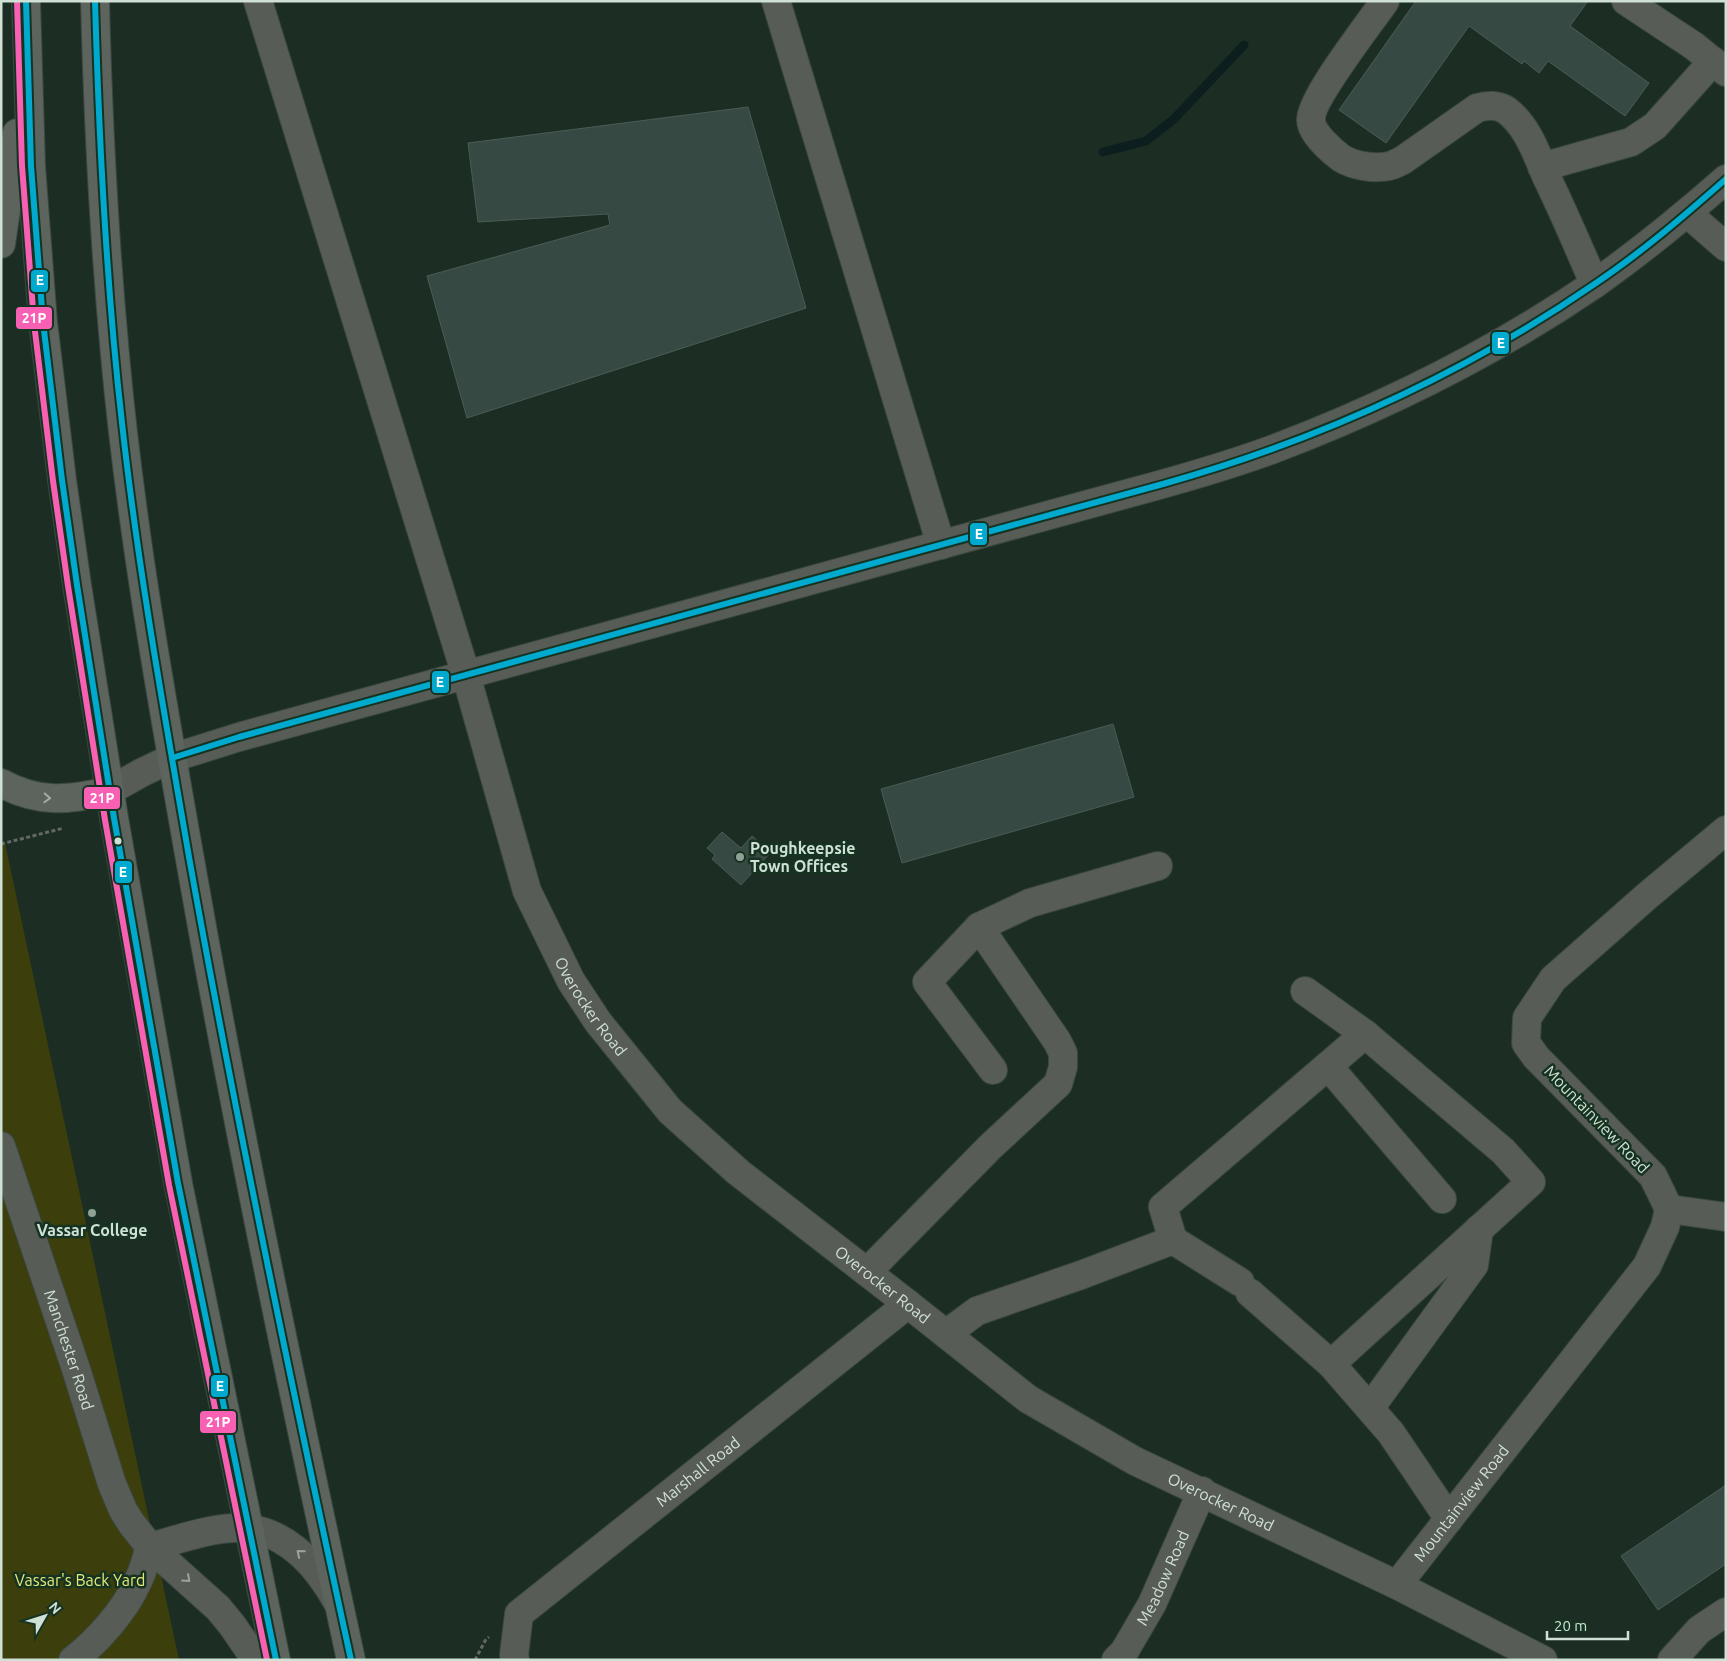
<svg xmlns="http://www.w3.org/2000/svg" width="1727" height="1661" font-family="Ubuntu,sans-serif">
  <rect width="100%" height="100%" fill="#1c2d23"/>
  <polygon fill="#3c3f0c" points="5,843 179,1660 1,1660 1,845"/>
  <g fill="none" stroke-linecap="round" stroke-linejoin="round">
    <polyline stroke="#0d1e1e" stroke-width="9" points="1103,152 1146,141 1174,119 1244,45"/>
  </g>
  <g fill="#364942" stroke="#4c5c56">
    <polygon points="1416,1 1588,1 1570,26 1649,83 1625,116 1548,61 1539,73 1524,61 1522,64 1469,26 1386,143 1339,110"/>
    <polygon points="748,107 806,308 467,418 427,276 610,225 608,214 478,222 468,143"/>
    <polygon points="1113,724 1134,797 902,863 881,789"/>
    <polygon points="722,832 741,848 752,836 771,852 741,885 712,859 715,855 707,848"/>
    <polygon points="1726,1485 1726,1564 1658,1610 1621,1556"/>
  </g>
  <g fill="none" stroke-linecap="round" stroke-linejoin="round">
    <defs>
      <g id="minor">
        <path id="s1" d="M 258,1 L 466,675 L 527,891 L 571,981 L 598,1022 L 670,1111 L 738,1172 L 908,1304 L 1028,1399 L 1135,1461 L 1397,1585 L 1543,1660"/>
        <polyline points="776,1 941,545"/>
        <path d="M 1385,1 C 1370,23 1310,99 1311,120 C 1311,133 1332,151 1341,158 C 1354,166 1374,169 1389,166 C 1394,165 1399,162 1403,160 L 1477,108 C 1487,105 1497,104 1506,110 C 1528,126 1537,155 1547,178 C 1564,213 1579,248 1594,283"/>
        <polyline points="1626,1 1694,46 1726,72"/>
        <polyline points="1542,167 1631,142 1655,126 1713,61"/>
        <polyline points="1687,213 1726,247"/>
        <path d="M 109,791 L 141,773 L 172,758 L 239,737 L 1126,494 C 1175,481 1224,467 1271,450 C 1385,407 1495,352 1596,283 C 1641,251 1684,216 1726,179"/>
        <polyline points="979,927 927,982 993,1070"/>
        <polyline points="1305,991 1365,1034"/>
        <polyline points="1328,1066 1442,1199"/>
        <path id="s2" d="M 1,1146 L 76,1369 L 112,1484 L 123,1510 L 131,1523 L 150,1547 L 218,1608 L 232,1625 L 256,1660"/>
        <polyline points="1669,1209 1726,1217"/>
        <polyline points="1173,1240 1240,1282"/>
        <polyline points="867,1272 990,1147 1058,1084 1063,1067 1063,1053 1057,1041 979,927 1030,903 1158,866"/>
        <polyline points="1250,1293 1331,1364"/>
        <polyline points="946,1334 977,1311 1081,1275 1173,1240 1163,1207 1365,1034 1503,1151 1531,1182 1331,1364 1391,1433 1449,1519"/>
        <polyline points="1370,1408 1474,1265 1479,1229"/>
        <path d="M 150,1547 C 177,1540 206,1529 234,1528 C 282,1526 316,1563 338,1603"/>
        <path id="s3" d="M 1397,1585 L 1647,1266 L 1665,1227 L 1669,1209 L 1653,1176 L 1536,1057 L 1526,1043 L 1527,1018 L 1553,979 L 1647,896 L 1726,830"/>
        <path d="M 73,1660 C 97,1642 125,1610 137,1583 C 143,1572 146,1559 150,1547"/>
        <path id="s4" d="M 515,1660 L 514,1655 L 519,1614 L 908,1304"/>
        <path id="s5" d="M 1116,1660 L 1124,1652 L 1152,1604 L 1202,1491"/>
        <polyline points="1672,1660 1699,1630 1726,1612"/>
      </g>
      <g id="major">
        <polyline points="26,1 31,166 43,322 62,480 77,585 114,818 178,1183 276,1660"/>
        <path d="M 95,1 C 98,120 104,237 115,355 C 131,532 163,707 194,882 C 240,1142 295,1401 351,1660"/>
        <polyline points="1,244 17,133"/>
        <path d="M 1,783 C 39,804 69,800 109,791"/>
      </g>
    </defs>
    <use href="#minor" stroke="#3a4840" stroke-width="30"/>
    <use href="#major" stroke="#3a4840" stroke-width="30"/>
    <g stroke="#636964" stroke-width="3" stroke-dasharray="4 2.5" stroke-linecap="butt">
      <polyline points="1,844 64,828"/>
      <polyline points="475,1660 486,1639 489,1637"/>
    </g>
    <use href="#minor" stroke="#585c57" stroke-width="28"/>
    <use href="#major" stroke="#5d645e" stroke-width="28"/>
    <defs>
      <g id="bus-1">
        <polyline points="26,1 31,166 43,322 62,480 77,585 114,818 178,1183 276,1660"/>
        <path d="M 95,1 C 99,142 106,283 122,423 C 138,568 164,712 189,857 C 237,1126 293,1393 351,1660"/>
        <path d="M 172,758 L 239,737 L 1163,484 C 1316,441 1464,374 1596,283 C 1642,252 1684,216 1726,179"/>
      </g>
      <polyline id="bus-2" points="17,1 22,166 34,323 53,481 68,586 105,820 169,1185 267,1660"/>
    </defs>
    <use href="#bus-1" stroke="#163322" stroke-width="10"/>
    <use href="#bus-2" stroke="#163322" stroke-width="10"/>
    <use href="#bus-1" stroke="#00a9ce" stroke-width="6"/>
    <use href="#bus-2" stroke="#f860b3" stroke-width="6"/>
  </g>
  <defs><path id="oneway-chevron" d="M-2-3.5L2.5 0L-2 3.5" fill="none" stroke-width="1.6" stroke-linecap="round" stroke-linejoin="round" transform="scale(1.25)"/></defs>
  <use stroke="#a1aea5" href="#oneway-chevron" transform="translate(47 798) rotate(3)"/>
  <g stroke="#99a59c">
    <use href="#oneway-chevron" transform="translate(300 1553) rotate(-140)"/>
    <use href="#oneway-chevron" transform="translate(187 1579) rotate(42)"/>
  </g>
  <circle fill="#cfe0d4" stroke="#163322" stroke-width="2" cx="118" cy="841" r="4.5"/>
  <g fill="#90a196" stroke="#163322" stroke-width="2">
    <circle cx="740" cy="857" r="5"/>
    <circle cx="92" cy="1213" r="5"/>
  </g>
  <g text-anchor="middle" stroke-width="5" stroke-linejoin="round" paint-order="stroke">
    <g font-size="16" font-weight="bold" fill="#cfe0d4" stroke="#163322" text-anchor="start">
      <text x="750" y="854">Poughkeepsie<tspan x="750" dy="18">Town Offices</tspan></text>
      <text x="92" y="1236" text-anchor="middle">Vassar College</text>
    </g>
    <g font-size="16" fill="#cfe0d4" stroke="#163322">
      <text dy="6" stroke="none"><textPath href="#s1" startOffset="1062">Overocker Road</textPath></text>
      <text transform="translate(1597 1119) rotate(46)" y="6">Mountainview Road</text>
      <text dy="6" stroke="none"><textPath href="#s1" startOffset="1468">Overocker Road</textPath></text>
      <text dy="6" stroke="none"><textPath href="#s2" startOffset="215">Manchester Road</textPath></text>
      <text dy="6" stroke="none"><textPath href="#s4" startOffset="275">Marshall Road</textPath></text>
      <text dy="6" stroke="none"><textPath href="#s1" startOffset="1872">Overocker Road</textPath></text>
      <text dy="6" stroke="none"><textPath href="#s3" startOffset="104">Mountainview Road</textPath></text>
      <text dy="6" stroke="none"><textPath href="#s5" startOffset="95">Meadow Road</textPath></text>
    </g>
    <g font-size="16" fill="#e4e977" stroke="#163322">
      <text x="80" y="1586">Vassar's Back Yard</text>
    </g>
  </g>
  <g stroke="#163322" stroke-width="2">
    <rect x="30" y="269" width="19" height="24" rx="5" fill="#00a9ce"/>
    <rect x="15" y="306" width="38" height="24" rx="5" fill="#f860b3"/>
    <rect x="1491" y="331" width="19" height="24" rx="5" fill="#00a9ce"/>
    <rect x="969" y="522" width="19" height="24" rx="5" fill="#00a9ce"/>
    <rect x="431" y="670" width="19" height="24" rx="5" fill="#00a9ce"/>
    <rect x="83" y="786" width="38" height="24" rx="5" fill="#f860b3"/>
    <rect x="114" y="860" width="19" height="24" rx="5" fill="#00a9ce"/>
    <rect x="210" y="1374" width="19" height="24" rx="5" fill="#00a9ce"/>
    <rect x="199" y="1410" width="38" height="24" rx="5" fill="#f860b3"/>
  </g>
  <g font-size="14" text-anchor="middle" font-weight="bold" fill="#fff">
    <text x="40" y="285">E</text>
    <text x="34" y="323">21P</text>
    <text x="1501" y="348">E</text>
    <text x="979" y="539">E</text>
    <text x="440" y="687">E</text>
    <text x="102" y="803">21P</text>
    <text x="123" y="877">E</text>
    <text x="220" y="1391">E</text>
    <text x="218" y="1427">21P</text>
  </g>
  <rect width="1727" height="1661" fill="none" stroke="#cfe0d4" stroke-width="5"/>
  <g transform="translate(45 1616) rotate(51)" stroke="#163322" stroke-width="4" paint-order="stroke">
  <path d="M0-4L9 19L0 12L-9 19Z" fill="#cfe0d4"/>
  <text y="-8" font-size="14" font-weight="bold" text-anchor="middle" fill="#cfe0d4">N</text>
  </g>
  <path d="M1547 1631v8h81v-8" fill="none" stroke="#cfe0d4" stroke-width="2.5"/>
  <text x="1554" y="1631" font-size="15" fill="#cfe0d4" stroke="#163322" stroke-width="4" paint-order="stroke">20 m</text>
</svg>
